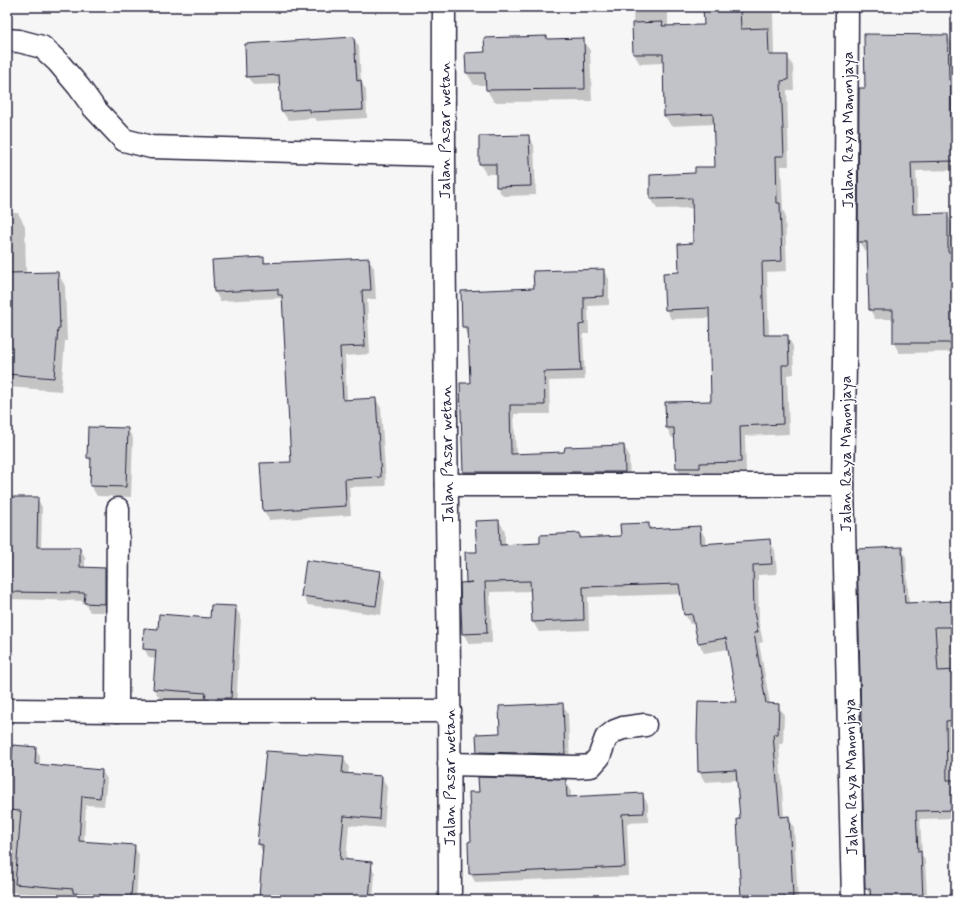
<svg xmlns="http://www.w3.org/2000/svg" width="963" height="907" font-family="Mynerve,sans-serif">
  <rect width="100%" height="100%" fill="#f6f6f7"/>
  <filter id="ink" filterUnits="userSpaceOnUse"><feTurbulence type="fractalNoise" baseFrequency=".025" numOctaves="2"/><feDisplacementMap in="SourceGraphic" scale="8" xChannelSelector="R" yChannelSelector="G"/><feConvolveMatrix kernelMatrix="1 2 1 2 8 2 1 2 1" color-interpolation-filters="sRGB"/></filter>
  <g filter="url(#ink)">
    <g fill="#0003">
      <polygon points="633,7 668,7 668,27 705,26 704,7 783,7 783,13 773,13 774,56 787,56 793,66 794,90 787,90 789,166 781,166 783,210 785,214 787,271 767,272 769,336 787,336 793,346 794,374 787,375 789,434 745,436 746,472 705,473 705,477 683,478 677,468 676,438 672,438 667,428 666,403 712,402 710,318 671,319 666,309 694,244 694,208 657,209 651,199 696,174 716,168 715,124 671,126 665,116 664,63 640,64 634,54"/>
      <polygon points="948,36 952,43 956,43 956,170 916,171 918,214 947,214 953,224 953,246 956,246 956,352 899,353 894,343 894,319 875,319 870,310 868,251 865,251 859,242 860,89 866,89"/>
      <polygon points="547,37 549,40 583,39 590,51 592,101 494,102 487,90 487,85 474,85 467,73 486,53"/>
      <polygon points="354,38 359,47 361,81 366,90 367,118 317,121 315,118 288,120 282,111 281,84 253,85 247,76"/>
      <polygon points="528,136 534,145 536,195 503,196 497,187 497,174 486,174 480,164 480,137"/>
      <polygon points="7,213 18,213 25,226 26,273 58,273 65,286 67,341 65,341 61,391 7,387"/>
      <polygon points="263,258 267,264 368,259 374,268 376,299 367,299 370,354 345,356 347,400 376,399 381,408 386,486 349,487 351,515 269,520 264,511 292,462 283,302 281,298 220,301 215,292 213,261"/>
      <polygon points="603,270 609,279 609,305 588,306 589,334 583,334 585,380 549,381 550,414 514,414 516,455 565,453 624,446 629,455 630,481 470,481 464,472 461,384 471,384 469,336 463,327 535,289"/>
      <polygon points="127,429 133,438 131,497 97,496 91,486 92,464 88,458"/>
      <polygon points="37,498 42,507 41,548 80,548 85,557 85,568 105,569 109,577 109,612 90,612 85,603 85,601 7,599 7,500"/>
      <polygon points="499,521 505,531 505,546 541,544 580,534 582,539 622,537 649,524 652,530 699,527 705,537 706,545 769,540 775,550 777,574 758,575 759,623 763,642 759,643 770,704 778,705 784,715 783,744 779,744 784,818 789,817 794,828 798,900 742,900 738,820 741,820 738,780 705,782 699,772 738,703 729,649 704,653 699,643 695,624 690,624 685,614 682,594 588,597 589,630 539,632 533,622 532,591 490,592 492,643 469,644 463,633 468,584 478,553"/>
      <polygon points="902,548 906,557 909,604 956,602 956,745 950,745 951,781 956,781 956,818 920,819 922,855 925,861 927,895 934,894 937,900 872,900 866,888"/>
      <polygon points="380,572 385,581 381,615 308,605 302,595"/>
      <polygon points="235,607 241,617 236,708 209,702 160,699 154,689 157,659 149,658 144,648 159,630 211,619"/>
      <polygon points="562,704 568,714 570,764 483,762 478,752 501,734"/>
      <polygon points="35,748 40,756 40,766 102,771 107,779 104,806 86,805 84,842 134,846 139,855 136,899 148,900 78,900 77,898 8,892 7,900 7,763 13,763"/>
      <polygon points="266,752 343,757 349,767 348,774 382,777 387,787 384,828 349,825 346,861 369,863 375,873 373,900 261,900 260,898 263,853 258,844"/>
      <polygon points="565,780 571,790 571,798 642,794 648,804 648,822 627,823 629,876 475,882 470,873 472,842 480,793"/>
    </g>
    <g fill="#c2c2c9" stroke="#22223b">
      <polygon points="703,7 740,7 741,29 768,28 769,55 788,55 788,80 781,81 784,156 776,156 777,203 780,203 782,261 762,262 764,335 788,335 789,365 782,365 783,424 740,426 741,462 700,463 700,468 676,468 674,428 666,428 665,402 711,401 709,308 665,310 663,273 679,272 678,244 693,243 692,198 650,199 650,175 695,173 695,167 715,167 713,114 664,116 663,54 633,54 632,23 663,22 662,26 704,25"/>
      <polygon points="864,34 948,35 949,80 951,80 951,130 954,130 955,161 911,162 913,214 948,213 948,252 956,252 956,343 893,343 893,310 869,310 867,242 858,242 859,88 865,88"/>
      <polygon points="547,36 547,39 584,38 585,89 486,90 485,73 466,73 465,53 485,52 484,38"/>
      <polygon points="354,37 357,81 361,80 363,110 310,112 310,109 281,111 279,75 246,77 245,44"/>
      <polygon points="529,135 531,186 496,187 496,164 479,164 479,136"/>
      <polygon points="264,257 264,263 369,258 371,290 362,290 365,346 340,347 343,400 376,398 381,477 345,479 346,506 263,511 260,463 291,462 282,295 278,295 278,289 214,292 212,260"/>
      <polygon points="604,269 604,296 584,297 584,324 579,325 581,371 544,372 545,405 510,405 511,454 564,452 565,447 624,445 625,472 463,472 460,383 470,383 468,327 462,327 461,291 534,288 533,271"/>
      <polygon points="58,272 60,329 58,329 54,378 7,374 7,273"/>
      <polygon points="88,427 128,428 126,487 90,486 91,458 87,458"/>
      <polygon points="8,497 38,497 37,547 80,547 80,567 105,568 105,604 84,603 85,593 7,592"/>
      <polygon points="499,520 500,545 540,543 540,535 580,533 580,538 621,536 620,524 649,523 649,529 700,526 701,544 770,539 772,564 753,565 754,612 758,632 754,633 766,703 779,704 778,734 773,734 780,817 789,816 793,897 741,899 737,819 740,819 736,770 698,772 697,735 698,701 737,702 726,638 698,643 692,614 684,615 679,584 583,587 584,620 532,622 530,581 485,582 487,633 462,634 460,583 473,582 466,583 465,552 477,552 475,521"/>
      <polygon points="902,547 905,603 956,601 956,627 935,627 938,671 956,670 956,720 946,721 947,780 956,780 956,810 916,811 918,852 921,851 923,900 871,900 870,889 865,889 857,549"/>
      <polygon points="306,560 381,571 376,606 301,596"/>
      <polygon points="211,605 236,606 231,698 205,698 206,693 153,689 156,650 143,649 144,628 158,629 159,614 210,618"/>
      <polygon points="563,703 565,754 477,752 476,734 500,733 499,706"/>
      <polygon points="13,745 36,747 35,764 102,770 100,798 82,796 79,841 135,845 131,897 73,893 73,889 15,884 21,811 7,810 7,769 11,769"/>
      <polygon points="266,751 344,756 342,773 382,776 379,819 344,816 340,859 372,862 369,900 285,900 259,898 263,845 257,844"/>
      <polygon points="478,777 566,779 567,797 643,793 644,813 622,814 625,867 469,874 468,842 471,841 469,792 479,792"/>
    </g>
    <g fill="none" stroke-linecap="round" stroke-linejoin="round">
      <defs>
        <g id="minor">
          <path d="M 444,7 C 443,227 446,447 449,667 C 450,744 449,822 450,900"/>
          <polyline points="7,40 19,41 42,47 58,62 79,87 94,108 124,140 151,147 443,155"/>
          <polyline points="447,485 843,485"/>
          <polyline points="7,710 117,711 450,711"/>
          <polyline points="117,711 118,509"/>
          <polyline points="449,764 576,767 591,766 599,757 606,738 615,731 623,728 645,725"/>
        </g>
        <polyline id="primary" points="847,7 845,363 843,485 853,900"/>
      </defs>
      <use href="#minor" stroke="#22223b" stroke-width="25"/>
      <use href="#primary" stroke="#22223b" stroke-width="25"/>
      <use href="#minor" stroke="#fff" stroke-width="22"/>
      <use href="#primary" stroke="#fff" stroke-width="22"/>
    </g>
  </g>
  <g text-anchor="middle" stroke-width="3" stroke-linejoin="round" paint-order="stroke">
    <g font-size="16" fill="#22223b" stroke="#fff">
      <text transform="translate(444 130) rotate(-90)" y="6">Jalan Pasar wetan</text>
      <text transform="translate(847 130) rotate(-90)" y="6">Jalan Raya Manonjaya</text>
      <text transform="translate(446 454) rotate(-91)" y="6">Jalan Pasar wetan</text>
      <text transform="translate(845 454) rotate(-90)" y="6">Jalan Raya Manonjaya</text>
      <text transform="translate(449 777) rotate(-90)" y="6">Jalan Pasar wetan</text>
      <text transform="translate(850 777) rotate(-91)" y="6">Jalan Raya Manonjaya</text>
    </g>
  </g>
  <rect width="963" height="907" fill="none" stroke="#fff" stroke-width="24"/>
  <rect x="12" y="12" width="939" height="883" fill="none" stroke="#22223b" stroke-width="1.5" filter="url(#ink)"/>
</svg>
